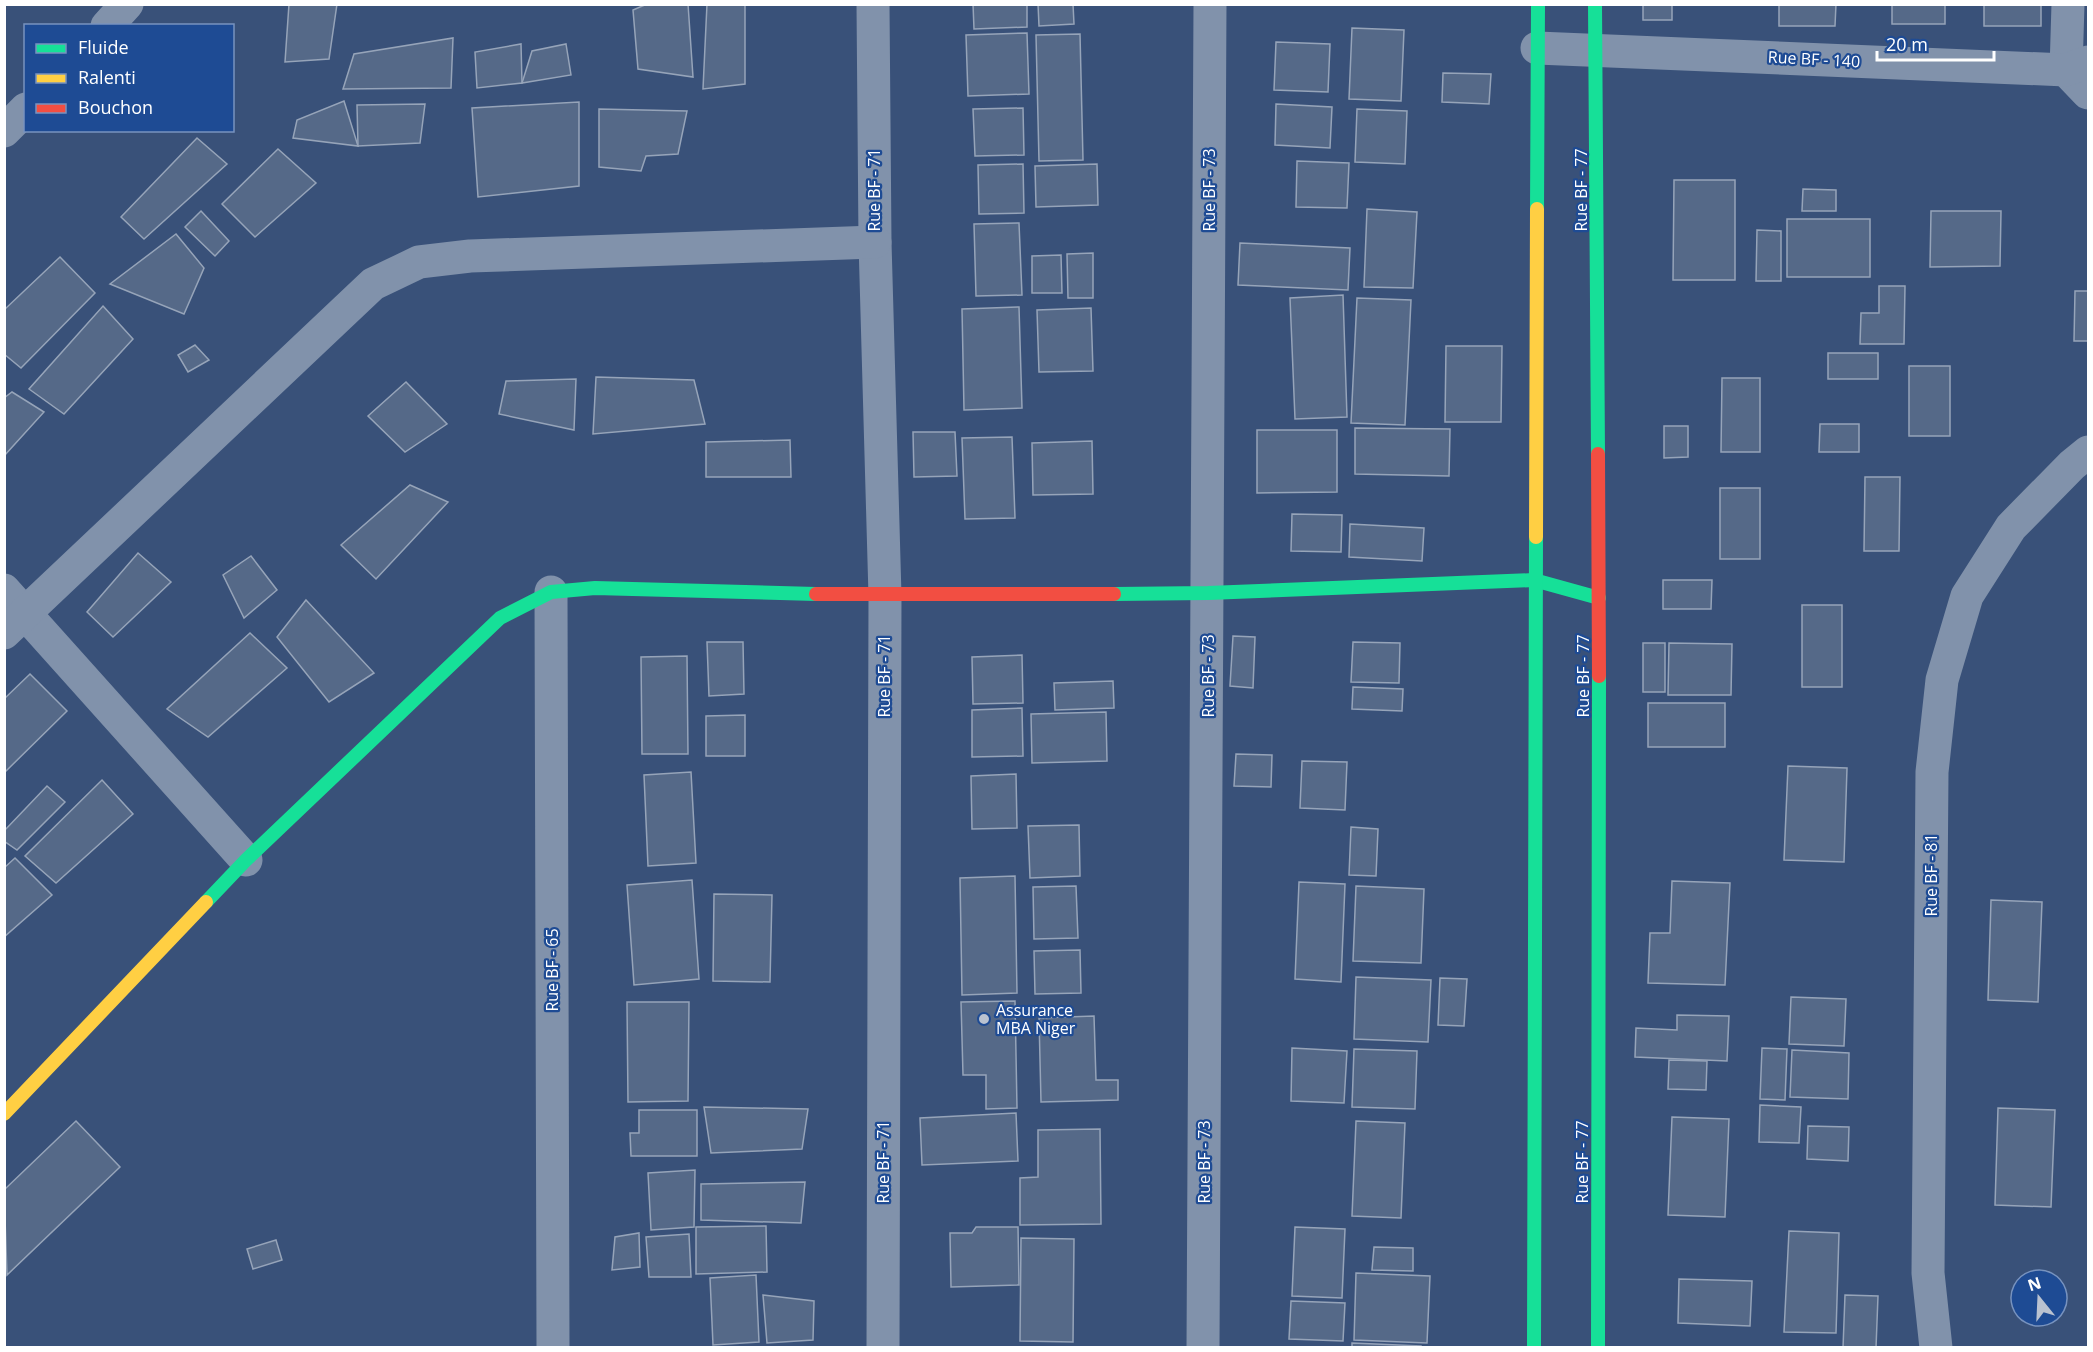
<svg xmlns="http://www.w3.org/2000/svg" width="2093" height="1352" font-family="'Open Sans',sans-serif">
  <rect width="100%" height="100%" fill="#395179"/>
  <g fill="#556988" stroke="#96a4b9" stroke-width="1.5">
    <polygon points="289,4 337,4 329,59 285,62"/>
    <polygon points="647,4 688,4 693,77 638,69 633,10"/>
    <polygon points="707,4 745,4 745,84 703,89"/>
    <polygon points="973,4 1027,4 1027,27 974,29"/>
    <polygon points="1038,4 1073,4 1074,24 1039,26"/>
    <rect x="1643" y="4" width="29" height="16"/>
    <polygon points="1779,4 1836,4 1835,26 1779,26"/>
    <rect x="1892" y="4" width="53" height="20"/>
    <rect x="1984" y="4" width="57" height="22"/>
    <polygon points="1352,28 1404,30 1401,101 1349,99"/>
    <polygon points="1027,33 1029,94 968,96 966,35"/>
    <polygon points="1080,34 1083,160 1039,161 1036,35"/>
    <polygon points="453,38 451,88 343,89 354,54"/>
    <polygon points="1276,42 1330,44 1328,92 1274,90"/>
    <polygon points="521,44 522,83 477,88 475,52"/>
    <polygon points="566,44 571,75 522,83 532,51"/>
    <polygon points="1443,73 1491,74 1489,104 1442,102"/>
    <polygon points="344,101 358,146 293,138 297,120"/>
    <polygon points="579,102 579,186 478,197 472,108"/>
    <polygon points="425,104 420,143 358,146 357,105"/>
    <polygon points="1276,104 1332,107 1330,148 1275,145"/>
    <polygon points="1023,108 1024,155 975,156 973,109"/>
    <polygon points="599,109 687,111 678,154 646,156 641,171 599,167"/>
    <polygon points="1357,109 1407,111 1405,164 1355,162"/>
    <polygon points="197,138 227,164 144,239 121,217"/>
    <polygon points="278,149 316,183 255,237 222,204"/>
    <polygon points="1297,161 1349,163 1347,208 1296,207"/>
    <polygon points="1023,164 1024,213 979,214 978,165"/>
    <polygon points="1097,164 1098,205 1036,207 1035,166"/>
    <polygon points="1674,180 1735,180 1735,280 1673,280"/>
    <polygon points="1803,189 1836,190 1836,211 1802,211"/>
    <polygon points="1367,209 1417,212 1413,288 1364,287"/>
    <polygon points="201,211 229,241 215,256 185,227"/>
    <polygon points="1931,211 2001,211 2000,266 1930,267"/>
    <rect x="1787" y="219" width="83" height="58"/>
    <polygon points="1019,223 1022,295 976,296 974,224"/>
    <polygon points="1757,230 1781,231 1781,281 1756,281"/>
    <polygon points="176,234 204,268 184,314 110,284"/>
    <polygon points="1240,243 1350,248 1348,290 1238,285"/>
    <polygon points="1093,253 1093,298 1068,298 1067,254"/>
    <polygon points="1061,255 1062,293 1032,293 1032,256"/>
    <polygon points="60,257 95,293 21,368 4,354 4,310"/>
    <polygon points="1879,286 1905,286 1904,344 1860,344 1861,313 1879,313"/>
    <polygon points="2075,291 2088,291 2088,341 2074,341"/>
    <polygon points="1343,295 1347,417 1295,419 1290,298"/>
    <polygon points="1357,298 1411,300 1405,425 1351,423"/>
    <polygon points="103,306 133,339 64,414 29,389"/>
    <polygon points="1019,307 1022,408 964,410 962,309"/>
    <polygon points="1091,308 1093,371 1039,372 1037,310"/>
    <polygon points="195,345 209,360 188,372 178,355"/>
    <polygon points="1446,346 1502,346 1501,422 1445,422"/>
    <rect x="1828" y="353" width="50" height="26"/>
    <rect x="1909" y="366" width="41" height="70"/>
    <polygon points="596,377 694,380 705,424 593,434"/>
    <polygon points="1722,378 1760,378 1760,452 1721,452"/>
    <polygon points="576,379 574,430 499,414 506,381"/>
    <polygon points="406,382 447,424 405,452 368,416"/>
    <polygon points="12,392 44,412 4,456 4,398"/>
    <polygon points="1820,424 1859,424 1859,452 1819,452"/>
    <polygon points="1664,426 1688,426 1688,457 1664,458"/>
    <polygon points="1355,428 1450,429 1449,476 1355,474"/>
    <polygon points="1257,430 1337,430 1337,492 1257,493"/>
    <polygon points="913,432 955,432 957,476 914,477"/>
    <polygon points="1012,437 1015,518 965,519 962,438"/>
    <polygon points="790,440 791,477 706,477 706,442"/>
    <polygon points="1092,441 1093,494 1033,495 1032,443"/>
    <polygon points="1865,477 1900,477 1899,551 1864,551"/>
    <polygon points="410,485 448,502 376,579 341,545"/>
    <rect x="1720" y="488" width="40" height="71"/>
    <polygon points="1292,514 1342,515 1341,552 1291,551"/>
    <polygon points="1350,524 1424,528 1422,561 1349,557"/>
    <polygon points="138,553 171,582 113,637 87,612"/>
    <polygon points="251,556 277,590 244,618 223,575"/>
    <polygon points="1663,580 1712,580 1711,609 1663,609"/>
    <polygon points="306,600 374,673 329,702 277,637"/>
    <rect x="1802" y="605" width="40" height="82"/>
    <polygon points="250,633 287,668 208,737 167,709"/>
    <polygon points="1233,636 1255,637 1253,688 1230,686"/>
    <polygon points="707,642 743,642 744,694 709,696"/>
    <polygon points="1353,642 1400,643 1399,683 1351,682"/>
    <rect x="1643" y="643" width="22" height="49"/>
    <polygon points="1669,643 1732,644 1731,695 1668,695"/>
    <polygon points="1022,655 1023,703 973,704 972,657"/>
    <polygon points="687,656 688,754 642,754 641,657"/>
    <polygon points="30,674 67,711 4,773 4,699"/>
    <polygon points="1113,681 1114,708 1055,710 1054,683"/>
    <polygon points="1353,687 1403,689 1402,711 1352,709"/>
    <rect x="1648" y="703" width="77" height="44"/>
    <polygon points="1022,708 1023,756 972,757 972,710"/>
    <polygon points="1106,712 1107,761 1032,763 1031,714"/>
    <polygon points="745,715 745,756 706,756 706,716"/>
    <polygon points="1236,754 1272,755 1271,787 1234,786"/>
    <polygon points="1302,761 1347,762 1345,810 1300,808"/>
    <polygon points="1788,766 1847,768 1844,862 1784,860"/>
    <polygon points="691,772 696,863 648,866 644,775"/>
    <polygon points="1016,774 1017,828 972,829 971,776"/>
    <polygon points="102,780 133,814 56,883 25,856"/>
    <polygon points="47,786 65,802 17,850 4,841 4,831"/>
    <polygon points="1079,825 1080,876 1030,878 1028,826"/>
    <polygon points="1351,827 1378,829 1376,876 1349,875"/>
    <polygon points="15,858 52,895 4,937 4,868"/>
    <polygon points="1015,876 1017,993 962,995 960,878"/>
    <polygon points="692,880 699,979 634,985 627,885"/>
    <polygon points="1672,881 1730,883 1725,985 1648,983 1650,933 1670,933"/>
    <polygon points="1299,882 1345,884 1341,982 1295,979"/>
    <polygon points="1076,886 1078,938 1034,939 1033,887"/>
    <polygon points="1356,886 1424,889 1421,963 1353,961"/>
    <polygon points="714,894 772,895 770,982 713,981"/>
    <polygon points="1991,900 2042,902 2038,1002 1988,1000"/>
    <polygon points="1080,950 1081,993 1035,994 1034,951"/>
    <polygon points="1356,977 1431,980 1428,1042 1354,1039"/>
    <polygon points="1440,978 1467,979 1464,1026 1438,1025"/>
    <polygon points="1791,997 1846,999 1844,1046 1789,1044"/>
    <polygon points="1015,1001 1017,1108 986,1109 986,1075 963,1075 961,1002"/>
    <polygon points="627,1002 689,1002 688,1101 628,1102"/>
    <polygon points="1677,1015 1729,1016 1727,1061 1635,1057 1636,1028 1677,1030"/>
    <polygon points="1094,1016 1096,1080 1118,1080 1118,1100 1041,1102 1039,1018"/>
    <polygon points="1292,1048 1347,1051 1344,1103 1291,1101"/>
    <polygon points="1762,1048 1787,1049 1785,1100 1760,1099"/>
    <polygon points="1354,1049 1417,1051 1415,1109 1352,1107"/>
    <polygon points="1792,1050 1849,1053 1848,1099 1790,1097"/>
    <polygon points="1669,1060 1707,1061 1706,1090 1668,1089"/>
    <polygon points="1760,1105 1801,1107 1799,1143 1759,1142"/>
    <polygon points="704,1107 808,1109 802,1149 711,1153"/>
    <polygon points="1998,1108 2055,1110 2051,1207 1995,1205"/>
    <polygon points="639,1110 697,1110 697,1156 631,1156 630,1133 639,1133"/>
    <polygon points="1016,1113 1018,1161 922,1165 920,1118"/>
    <polygon points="1672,1117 1729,1119 1725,1217 1668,1215"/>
    <polygon points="76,1121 120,1167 7,1275 4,1190"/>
    <polygon points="1356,1121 1405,1123 1401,1218 1352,1216"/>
    <polygon points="1808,1126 1849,1127 1848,1161 1807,1159"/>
    <polygon points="1100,1129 1101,1224 1020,1225 1020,1178 1038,1177 1038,1130"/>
    <polygon points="695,1170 694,1227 651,1230 648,1173"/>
    <polygon points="805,1182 801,1223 701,1220 701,1184"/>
    <polygon points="766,1226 767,1272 696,1274 696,1227"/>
    <polygon points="976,1227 1018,1227 1019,1285 951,1287 950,1233 972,1233"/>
    <polygon points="1295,1227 1345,1229 1342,1298 1292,1296"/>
    <polygon points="1789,1231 1839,1233 1836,1333 1784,1332"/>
    <polygon points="639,1233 640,1267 612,1270 615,1237"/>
    <polygon points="689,1234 691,1277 649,1277 646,1237"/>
    <polygon points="1021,1238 1074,1239 1073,1342 1020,1341"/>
    <polygon points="276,1240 282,1260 253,1269 247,1249"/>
    <polygon points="1374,1247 1413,1248 1413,1271 1372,1270"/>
    <polygon points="1356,1273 1430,1276 1427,1343 1354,1340"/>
    <polygon points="756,1275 759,1342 713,1345 710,1278"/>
    <polygon points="1679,1279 1752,1281 1750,1326 1678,1323"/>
    <polygon points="763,1295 814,1301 813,1340 767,1343"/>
    <polygon points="1845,1295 1878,1296 1876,1348 1843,1348"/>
    <polygon points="1291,1301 1345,1303 1343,1341 1289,1339"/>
    <polygon points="1352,1343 1421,1346 1421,1348 1352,1348"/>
  </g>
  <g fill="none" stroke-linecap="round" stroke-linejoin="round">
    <g stroke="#8192ab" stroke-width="33">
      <polyline points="873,4 875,242 885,596 883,1348"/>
      <polyline points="2068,4 2066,70 2088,93"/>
      <polyline points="107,26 127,4"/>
      <polyline points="1537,48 2066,70 2088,62"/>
      <polyline points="4,131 26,109"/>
      <polyline points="4,590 246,860"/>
      <polyline points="551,592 553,1348"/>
      <polyline points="4,633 373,284 419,262 470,256 875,242"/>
      <polyline points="1203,1348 1210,4"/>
      <polyline points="1936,1348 1928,1273 1932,772 1942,680 1967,596 2011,527 2072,465 2088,452"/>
    </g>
    <g stroke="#16e098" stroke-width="14">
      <polyline points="1595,4 1598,454"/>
      <polyline points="1537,209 1538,4"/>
      <polyline points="1114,594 1208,593 1534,580 1599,598"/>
      <polyline points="206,902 246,860 500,618 551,592 595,588 816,594"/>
      <polyline points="1534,1348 1536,537"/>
      <polyline points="1598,1348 1599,676"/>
    </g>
    <g stroke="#ffcf43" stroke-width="14">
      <polyline points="1536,537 1537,209"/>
      <polyline points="4,1114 206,902"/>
    </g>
    <g stroke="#f24e42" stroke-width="14">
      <polyline points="1598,454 1599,676"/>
      <polyline points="816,594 1114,594"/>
    </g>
  </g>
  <circle fill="#bac2d0" stroke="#1e4b94" stroke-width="2" cx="984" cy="1019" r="6"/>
  <g text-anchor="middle" stroke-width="4.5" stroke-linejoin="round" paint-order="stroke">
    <g font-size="16" fill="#fff" stroke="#1e4b94">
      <text transform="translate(1814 59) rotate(3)" y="6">Rue BF - 140</text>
      <text transform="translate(874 190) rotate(-90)" y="6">Rue BF - 71</text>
      <text transform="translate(1209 190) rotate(-90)" y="6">Rue BF - 73</text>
      <text transform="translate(1581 190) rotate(-90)" y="6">Rue BF - 77</text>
      <text transform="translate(884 676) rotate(-90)" y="6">Rue BF - 71</text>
      <text transform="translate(1208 676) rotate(-90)" y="6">Rue BF - 73</text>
      <text transform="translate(1583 676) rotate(-90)" y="6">Rue BF - 77</text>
      <text transform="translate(1931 875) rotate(-90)" y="6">Rue BF - 81</text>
      <text transform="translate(552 970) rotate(-90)" y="6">Rue BF - 65</text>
      <text transform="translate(883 1162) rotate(-90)" y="6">Rue BF - 71</text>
      <text transform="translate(1204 1162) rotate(-90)" y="6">Rue BF - 73</text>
      <text transform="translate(1582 1162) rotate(-90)" y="6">Rue BF - 77</text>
    </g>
    <g font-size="16" fill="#fff" stroke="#1e4b94" text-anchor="start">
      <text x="996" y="1016">Assurance<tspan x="996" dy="18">MBA Niger</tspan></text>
    </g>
  </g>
  <rect width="2093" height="1352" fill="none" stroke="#ffffff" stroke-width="12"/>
  <rect x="24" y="24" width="210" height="108" fill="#1e4b94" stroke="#7893bf" stroke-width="1.5"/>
  <rect x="36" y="44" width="30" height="9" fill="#16e098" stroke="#7893bf" stroke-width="1.5"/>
  <text x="78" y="54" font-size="18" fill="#ffffff">Fluide</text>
  <rect x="36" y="74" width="30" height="9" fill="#ffcf43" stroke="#7893bf" stroke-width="1.5"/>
  <text x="78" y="84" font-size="18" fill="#ffffff">Ralenti</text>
  <rect x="36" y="104" width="30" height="9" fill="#f24e42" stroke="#7893bf" stroke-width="1.5"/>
  <text x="78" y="114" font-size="18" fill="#ffffff">Bouchon</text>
  <g transform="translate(2039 1298) rotate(342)"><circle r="28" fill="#1e4b94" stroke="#7893bf" stroke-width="1.5"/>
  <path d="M0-4.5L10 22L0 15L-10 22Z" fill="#bac2d0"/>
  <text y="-9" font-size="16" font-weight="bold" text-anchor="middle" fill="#ffffff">N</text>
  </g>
  <path d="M1877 51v9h117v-9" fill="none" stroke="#ffffff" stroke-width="3"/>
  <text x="1886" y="51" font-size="18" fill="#ffffff" stroke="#1e4b94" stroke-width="4.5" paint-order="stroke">20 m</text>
</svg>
